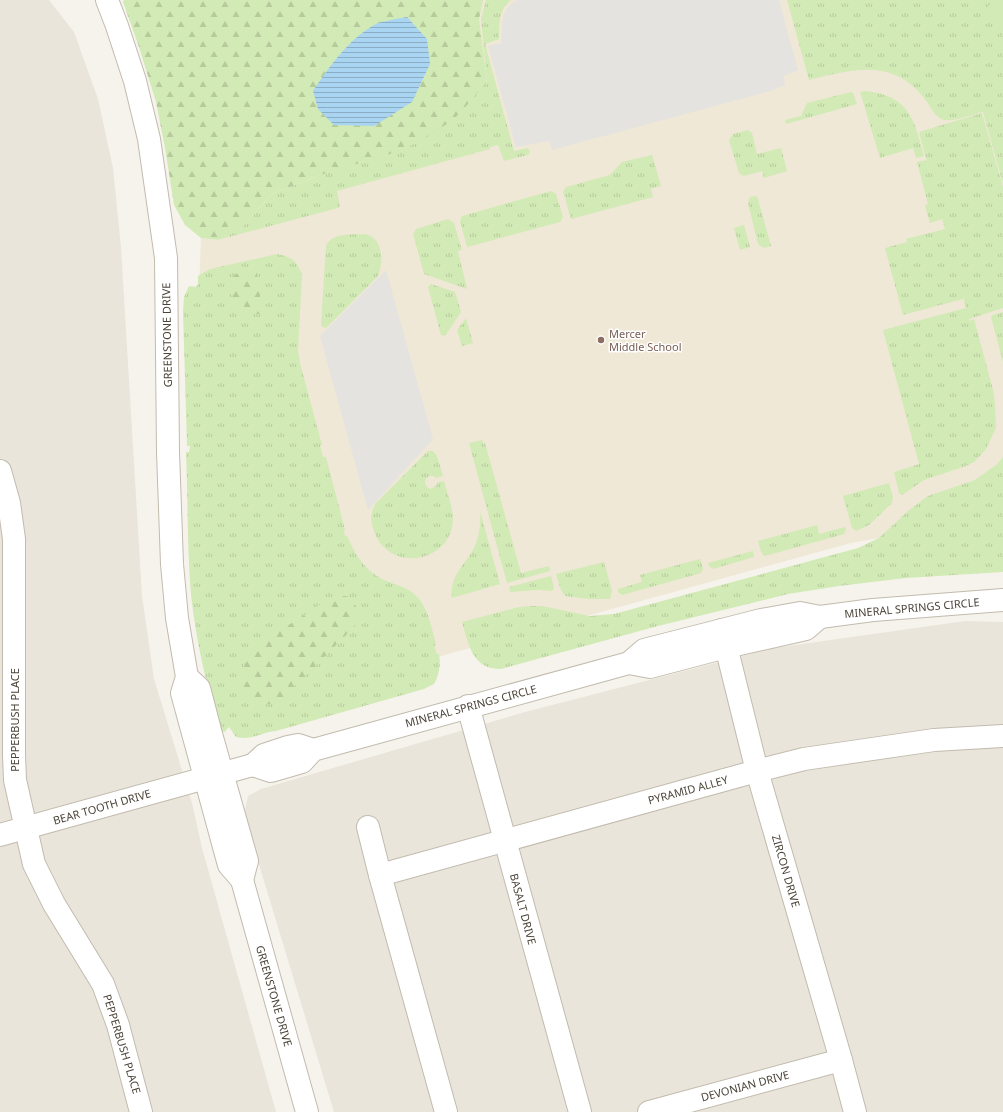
<svg xmlns="http://www.w3.org/2000/svg" width="1003" height="1112" font-family="'Noto Sans',sans-serif">
  <defs>
    <pattern id="grass-tufts" width="24" height="20" patternUnits="userSpaceOnUse"><rect width="24" height="20" fill="#d2eab5"/><path d="M3 7l-1-3M5 7V3M7 7l1-3M15 17l-1-3M17 17v-4M19 17l1-3" fill="none" stroke="#b6ca9c"/></pattern>
    <pattern id="forest-firs" width="22" height="20" patternUnits="userSpaceOnUse"><rect width="22" height="20" fill="#d2eab5"/><path d="M5 1l3.5 6h-7zM16 11l3.5 6h-7z" fill="#b6ca9c"/></pattern>
    <pattern id="water-rules" width="6" height="5" patternUnits="userSpaceOnUse"><rect width="6" height="5" fill="#a9d4f2"/><path d="M0 2.5h6" fill="none" stroke="#8caec5"/></pattern>
  </defs>
  <rect width="100%" height="100%" fill="#f6f3ec"/>
  <g fill="#eae5da">
    <polygon points="0,0 49,0 74,32 98,99 113,168 121,247 142,596 154,679 192,803 202,848 276,1112 0,1112"/>
    <polygon points="965,621 1003,622 1003,1112 334,1112 244,815 248,796 261,789 525,712 774,648"/>
  </g>
  <polygon fill="#efe8d6" points="471,0 1003,0 1003,523 879,538 851,543 264,705 199,289 201,238 219,240 240,229 487,81"/>
  <g fill="url(#grass-tufts)">
    <path d="M 486,0 L 511,0 C 498,10 499,25 499,39 L 485,44 L 514,151 L 528,148 L 530,152 L 528,155 L 504,161 L 498,145 L 490,147 L 490,149 L 337,191 L 340,206 L 338,208 L 221,239 L 240,229 L 272,194 L 320,175 L 487,81 L 481,19 Z"/>
    <path d="M 787,0 L 1003,0 L 1003,184 L 983,112 C 973,114 954,122 944,120 C 935,118 930,105 924,98 C 893,58 852,69 809,80 Z"/>
    <path d="M 866,91 C 909,96 914,119 924,156 L 916,158 L 913,148 L 880,158 L 860,92 Z"/>
    <polygon points="851,92 853,93 857,104 786,124 785,120 801,116 807,103"/>
    <polygon points="982,113 1003,187 1003,308 969,319 970,321 974,319 993,390 995,404 996,428 986,449 974,462 966,466 924,480 902,495 899,493 894,472 919,464 883,330 966,308 963,296 963,299 903,315 885,248 907,242 906,239 945,229 942,219 930,223 925,206 928,204 917,162 926,160 932,182 919,132"/>
    <polygon points="748,130 752,133 757,154 781,148 787,171 764,178 762,171 744,176 739,173 729,140 733,134"/>
    <polygon points="652,155 661,186 651,189 653,197 571,219 563,192 566,187 610,175 622,162"/>
    <polygon points="551,191 556,194 563,217 560,222 467,247 460,221 462,216"/>
    <polygon points="757,196 771,246 764,248 758,244 748,203 750,197"/>
    <polygon points="448,219 454,223 462,250 458,251 467,289 424,274 413,234 416,229"/>
    <polygon points="744,225 750,247 740,250 734,228"/>
    <path d="M 365,234 C 383,238 384,261 378,276 L 326,328 L 322,327 L 321,324 L 326,246 C 332,232 352,235 365,234 Z"/>
    <path d="M 277,254 C 292,257 296,260 302,274 L 298,351 L 300,363 L 322,445 L 320,446 L 323,457 L 326,457 L 345,530 L 344,531 L 345,536 L 347,536 C 356,556 366,573 387,581 C 399,586 410,588 419,599 C 429,611 432,630 436,645 L 434,646 L 437,654 L 439,654 C 441,664 439,676 434,684 L 424,689 L 276,731 C 262,732 251,741 236,737 L 229,727 L 225,731 L 226,732 L 219,731 C 207,687 196,641 191,595 C 187,548 188,500 186,452 L 189,452 L 190,446 L 187,446 L 183,311 L 184,297 L 189,286 L 196,287 L 198,284 L 198,276 L 210,269 Z"/>
    <polygon points="431,284 455,292 461,312 445,336 441,335 428,287"/>
    <polygon points="1003,312 1003,362 991,317 993,315"/>
    <polygon points="466,318 473,343 462,346 457,330"/>
    <polygon points="482,440 483,443 485,443 521,573 549,566 550,571 507,583 469,443"/>
    <path d="M 428,451 L 433,451 L 437,456 L 443,476 L 436,478 L 434,476 L 429,476 L 425,480 C 425,485 426,487 431,489 L 436,486 L 438,482 L 444,481 C 447,492 452,505 453,517 C 454,564 386,575 373,528 C 370,519 371,509 377,502 Z"/>
    <path d="M 1003,457 L 1003,572 L 906,578 L 839,586 L 788,594 L 658,626 L 501,669 C 472,669 469,645 462,622 L 519,607 L 533,606 L 542,606 L 590,616 L 614,614 L 858,548 L 879,538 L 908,511 L 928,496 L 975,480 L 996,465 Z"/>
    <polygon points="889,483 893,497 892,503 869,525 856,531 852,528 843,496"/>
    <path d="M 480,511 L 500,584 L 452,598 C 450,577 461,569 471,553 C 479,541 481,526 480,511 Z"/>
    <polygon points="817,525 819,534 845,527 846,529 844,534 765,556 761,552 758,541"/>
    <polygon points="753,551 754,557 713,569 709,566 708,563"/>
    <polygon points="700,559 703,568 701,573 622,595 618,592 618,589 642,582 640,575"/>
    <polygon points="604,562 612,591 610,599 589,599 565,596 561,590 556,574"/>
    <polygon points="551,576 554,588 552,591 538,590 510,592 509,587"/>
  </g>
  <g fill="url(#forest-firs)">
    <polygon points="124,0 483,0 479,19 487,81 467,105 452,121 403,150 320,175 272,194 240,229 219,240 201,238 185,225 174,205 165,148 156,102 138,44 123,2"/>
    <polygon points="256,271 261,303 260,314 248,314 235,301 228,285 235,274"/>
    <polygon points="339,595 350,597 357,608 355,626 293,688 286,701 264,705 237,687 244,667 253,648 332,597"/>
  </g>
  <polygon fill="#d2eab5" points="997,0 1003,0 1003,29 988,6"/>
  <g fill="#e5e3e0">
    <polygon points="519,0 779,0 798,70 784,76 785,85 767,92 552,150 549,141 516,147 488,46 501,43 503,16 508,7 515,1"/>
    <polygon points="386,270 433,439 368,510 320,336"/>
  </g>
  <path fill="url(#water-rules)" d="M 407,17 L 427,39 L 430,64 L 412,102 L 374,126 L 334,125 L 318,109 L 313,91 C 329,67 348,40 374,25 C 381,21 398,19 407,17 Z"/>
  <g fill="none" stroke-linecap="round" stroke-linejoin="round">
    <defs>
      <g id="minor">
        <polyline points="107,0 117,26 135,81 149,139 166,258 168,452 172,564 177,618 187,677 182,693 229,865 242,880 307,1112"/>
        <polyline points="0,471 9,503 14,539 14,755 15,780 34,864 54,904 103,984 118,1025 141,1112"/>
        <polyline points="722,630 757,771 841,1060 855,1112"/>
        <polyline points="629,663 650,667 726,647 806,629 820,617"/>
        <polyline points="187,677 199,688 211,734 247,861 242,880"/>
        <polyline points="468,706 580,1112"/>
        <polyline points="253,765 271,771 302,762 313,750 629,663 644,650 761,620 800,613 820,617 873,610 1003,600"/>
        <polyline points="368,827 380,875 446,1112"/>
        <polyline points="0,835 249,766 253,765 264,755 288,747 298,745 313,750"/>
        <polyline points="380,875 757,771 804,759 934,740 1003,736"/>
        <polyline points="649,1112 841,1060"/>
      </g>
    </defs>
    <use href="#minor" stroke="#c2bbae" stroke-width="24"/>
    <use href="#minor" stroke="#fff" stroke-width="22"/>
  </g>
  <circle fill="#8d6e63" stroke="#fff" stroke-width="1.5" cx="601" cy="340" r="4"/>
  <g text-anchor="middle" stroke-width="3" stroke-linejoin="round" paint-order="stroke">
    <g font-size="11" fill="#785e54" stroke="#fff" text-anchor="start">
      <text x="609" y="338">Mercer<tspan x="609" dy="13">Middle School</tspan></text>
    </g>
    <g font-size="11" fill="#4b4439" stroke="#fff">
      <text transform="translate(167 335) rotate(-91)" y="4">GREENSTONE DRIVE</text>
      <text transform="translate(912 608) rotate(-5)" y="4">MINERAL SPRINGS CIRCLE</text>
      <text transform="translate(471 706) rotate(-15)" y="4">MINERAL SPRINGS CIRCLE</text>
      <text transform="translate(15 720) rotate(-90)" y="4">PEPPERBUSH PLACE</text>
      <text transform="translate(688 790) rotate(-15)" y="4">PYRAMID ALLEY</text>
      <text transform="translate(102 807) rotate(-16)" y="4">BEAR TOOTH DRIVE</text>
      <text transform="translate(786 871) rotate(74)" y="4">ZIRCON DRIVE</text>
      <text transform="translate(523 909) rotate(75)" y="4">BASALT DRIVE</text>
      <text transform="translate(274 996) rotate(74)" y="4">GREENSTONE DRIVE</text>
      <text transform="translate(122 1044) rotate(73)" y="4">PEPPERBUSH PLACE</text>
      <text transform="translate(745 1086) rotate(-15)" y="4">DEVONIAN DRIVE</text>
    </g>
  </g>
</svg>
